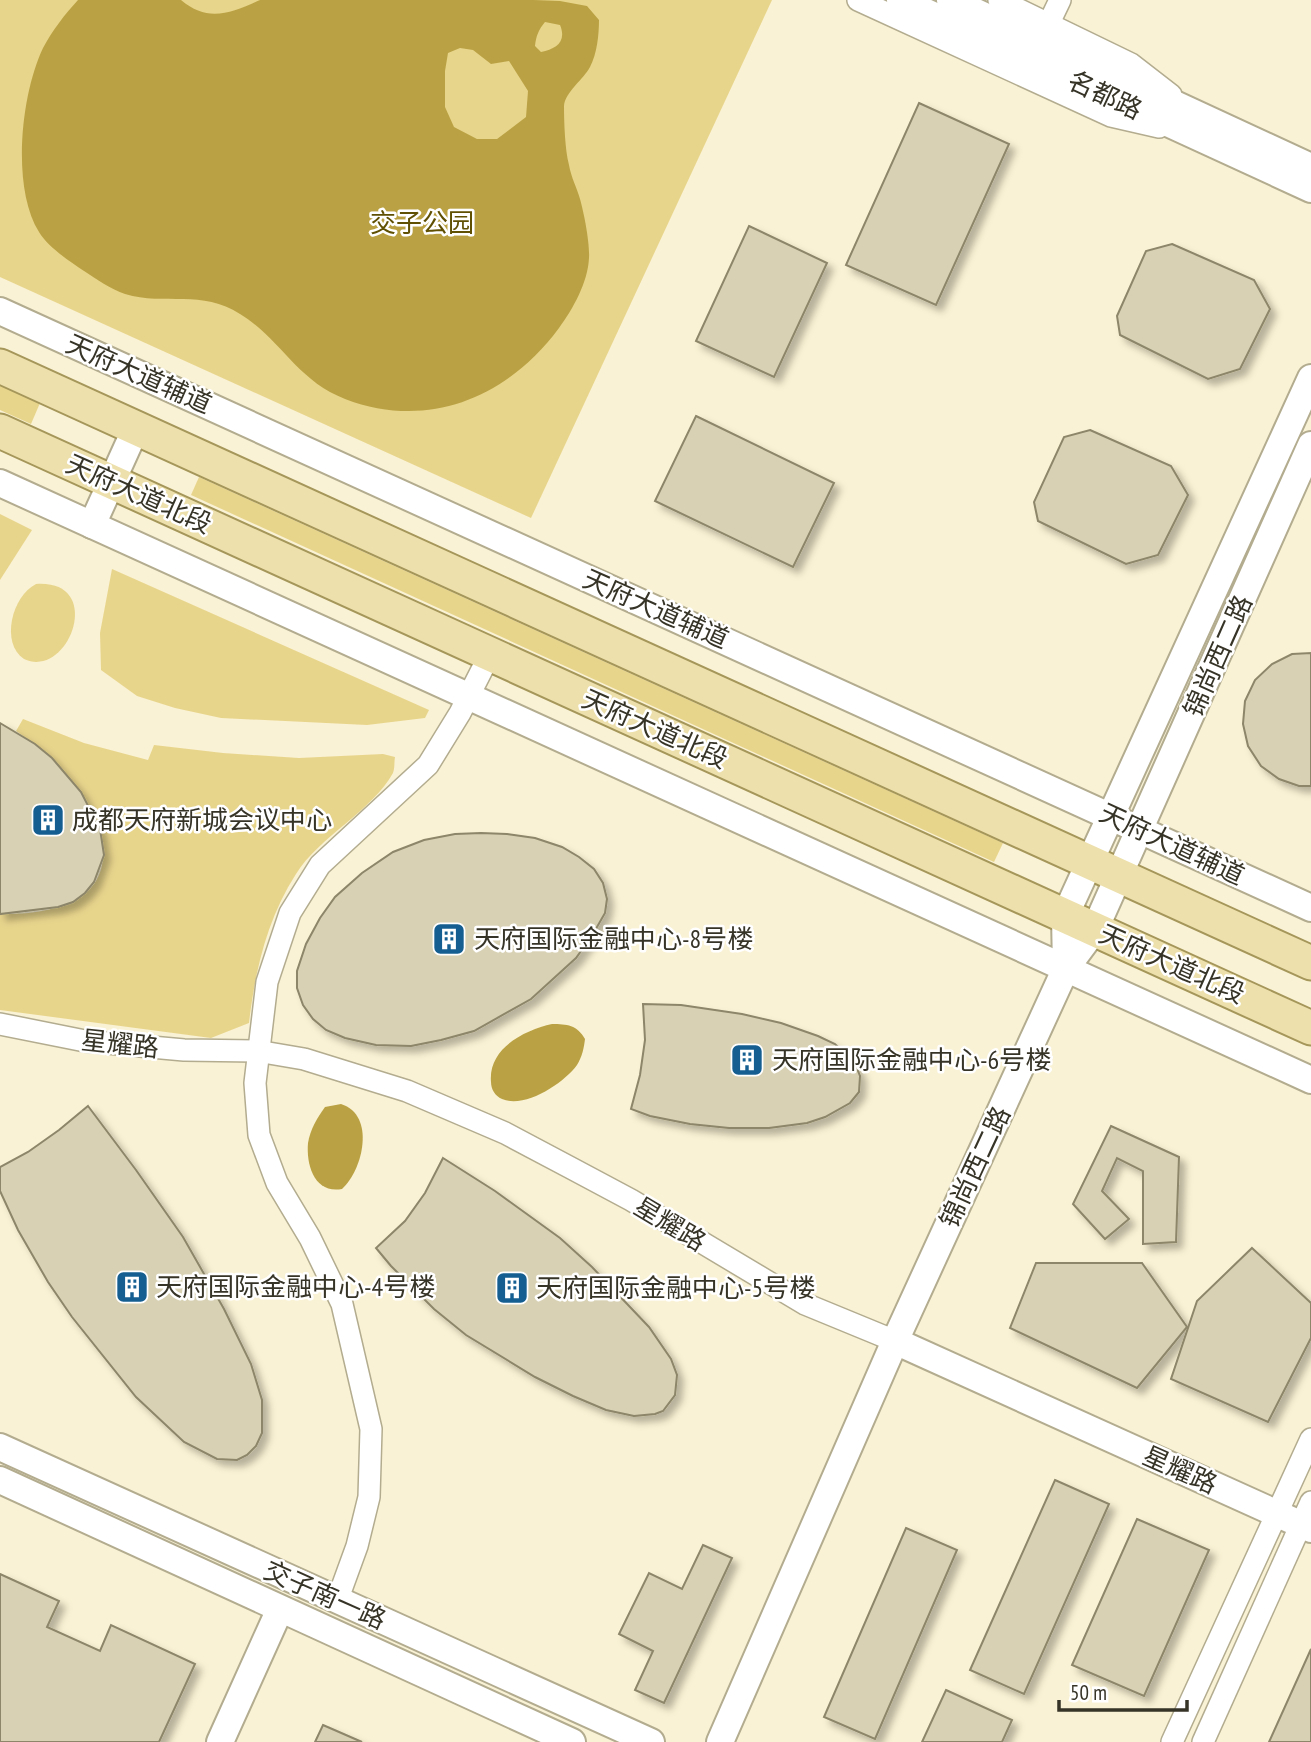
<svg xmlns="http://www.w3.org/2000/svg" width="1311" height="1742" font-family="'PT Sans Narrow','Noto Sans SC',sans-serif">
  <defs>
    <filter id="shadow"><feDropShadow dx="6" dy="6" stdDeviation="3.5" flood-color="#0004"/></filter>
  </defs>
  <rect width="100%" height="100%" fill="#faf2d4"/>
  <g fill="#e8d58c">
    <polygon points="0,0 772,0 531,518 0,277"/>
    <polygon points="0,384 40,403 31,424 0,410"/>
    <polygon points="199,477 1003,843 994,862 191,495"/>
    <polygon points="0,514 32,530 0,580"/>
    <polygon points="112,569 429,710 425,718 367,725 221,718 175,708 137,696 101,670 100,633"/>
    <path d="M 36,584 C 106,579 69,680 24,659 C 0,643 12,596 36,584 Z"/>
    <path d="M 23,719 L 84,743 L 148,760 L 154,745 L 223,753 L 299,758 L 383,754 L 395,757 C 394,762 395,768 393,773 C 372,811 319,837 296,874 C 267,919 255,971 249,1023 L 211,1038 L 0,1010 L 0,914 C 161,916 107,792 16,731 Z"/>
  </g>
  <g fill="#baa244" fill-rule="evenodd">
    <path d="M 78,0 L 181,0 C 208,23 231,13 260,0 L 534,0 L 560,1 L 587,6 L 599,20 C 599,35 597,54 590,67 C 584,79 565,92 564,106 C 564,122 565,150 569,165 C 571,177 577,188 580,199 C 584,213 590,243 589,258 C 588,282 573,309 559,328 C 508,397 429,431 345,399 C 296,380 281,339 240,314 C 202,289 165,306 125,294 C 111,289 96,279 84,271 C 69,261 48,247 39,232 C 11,187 21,94 43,48 C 52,31 65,14 78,0 ZM 545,22 L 560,25 C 567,42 556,49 541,52 L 535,46 C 536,36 539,29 545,22 ZM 460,48 L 473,50 L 491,64 L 509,61 L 528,91 L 526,117 L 497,139 L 477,139 L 454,127 L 445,107 L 445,71 L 448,53 Z"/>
    <path d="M 552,1024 C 567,1024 577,1025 585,1039 C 584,1048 582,1057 577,1065 C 564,1083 525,1109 502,1099 C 495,1096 491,1089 491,1082 C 488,1048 525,1030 552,1024 Z"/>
    <path d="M 341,1104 C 376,1115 363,1170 342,1189 C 315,1194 306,1166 308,1143 C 310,1130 317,1118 325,1107 Z"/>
  </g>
  <g fill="#d8d1b3" stroke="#8d866a" stroke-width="2" filter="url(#shadow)">
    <polygon points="919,103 1009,144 936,305 846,265"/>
    <polygon points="749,226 827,263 774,377 696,341"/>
    <polygon points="1172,244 1254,280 1270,309 1240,369 1208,379 1120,335 1117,316 1146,251"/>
    <polygon points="696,416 834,483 793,567 655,501"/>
    <polygon points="1090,430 1171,466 1188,495 1158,555 1126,564 1038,521 1034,502 1064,437"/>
    <polygon points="1311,653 1311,786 1299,786 1279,779 1261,766 1248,746 1243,724 1245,701 1255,680 1272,664 1292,654"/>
    <polygon points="0,723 35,744 52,758 81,792 100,829 104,855 94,882 85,893 73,902 58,907 0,914"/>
    <polygon points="481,833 507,834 535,838 562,847 579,857 594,869 603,883 607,899 605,913 593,934 576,958 531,999 474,1031 441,1040 411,1046 376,1045 345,1038 326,1030 313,1019 303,1005 297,988 297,971 306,944 320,918 335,897 362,873 393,852 424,840 455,834"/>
    <polygon points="643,1004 681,1005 742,1014 781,1023 818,1036 835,1044 847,1055 856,1066 860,1076 859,1092 850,1103 825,1117 807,1123 769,1128 729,1128 690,1124 650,1116 631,1109 640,1075 645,1040"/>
    <polygon points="88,1106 136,1170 183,1237 224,1309 251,1364 262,1400 262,1433 256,1446 247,1455 237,1460 217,1459 184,1442 136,1397 72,1317 48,1282 18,1230 0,1191 0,1167 28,1152 59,1130"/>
    <polygon points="1111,1126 1179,1157 1176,1242 1143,1244 1143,1171 1117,1158 1102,1191 1129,1219 1105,1239 1073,1204"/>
    <polygon points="443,1158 495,1191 560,1238 592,1267 649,1327 671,1359 677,1375 675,1395 663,1411 655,1414 634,1416 606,1410 573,1396 535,1377 466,1335 434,1309 391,1266 376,1248 405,1221 425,1193"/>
    <polygon points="1252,1248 1311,1303 1311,1338 1268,1422 1171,1379 1197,1301"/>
    <polygon points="1036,1263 1142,1263 1187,1327 1137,1388 1010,1328"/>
    <polygon points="1055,1480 1109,1504 1024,1694 970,1670"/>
    <polygon points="1137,1519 1209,1550 1144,1696 1072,1665"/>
    <polygon points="906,1528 957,1550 875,1739 824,1717"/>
    <polygon points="703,1545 732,1558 664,1703 635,1690 653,1651 619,1634 649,1573 682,1589"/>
    <polygon points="0,1574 59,1601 47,1627 100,1651 111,1625 195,1664 159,1742 0,1742"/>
    <polygon points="1311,1649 1311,1742 1269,1742"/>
    <polygon points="946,1690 1012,1720 1002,1742 922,1742"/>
    <polygon points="323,1725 362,1742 315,1742"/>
  </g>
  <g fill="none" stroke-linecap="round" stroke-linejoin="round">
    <defs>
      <g id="minor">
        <polyline points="858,0 1111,116 1159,127"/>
        <polyline points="999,0 1131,64 1171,95"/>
        <polyline points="1049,23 1060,0"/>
        <polyline points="0,1024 85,1041 184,1050 257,1051 304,1059 407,1091 505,1133 571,1168 631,1200 805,1304 895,1341"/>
        <polyline points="337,1601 357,1546 369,1497 371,1429 342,1304 310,1238 277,1183 259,1135 255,1083 267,982 290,913 320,865 428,765 460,713 490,654"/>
        <polyline points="1172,1742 1311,1439"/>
        <polyline points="1203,1742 1311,1502"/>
      </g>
      <g id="tertiary">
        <polyline points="900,0 1311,189"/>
        <polyline points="950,0 1311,167"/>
        <polyline points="0,311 1311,908"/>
        <polyline points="0,483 1311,1080"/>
        <polyline points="92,525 136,428"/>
        <polyline points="1066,968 1065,916 1311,378"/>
        <polyline points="895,1341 1311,1529"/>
        <polyline points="0,1447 651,1742"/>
        <polyline points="0,1480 572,1742"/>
        <polyline points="220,1742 280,1609"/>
        <polyline points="720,1742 895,1341 1066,968 1095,929 1311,445"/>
      </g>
      <g id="primary">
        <polyline points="0,366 1311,963"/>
        <polyline points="0,431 1311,1028"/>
      </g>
    </defs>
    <use href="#minor" stroke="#b3ac8f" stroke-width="24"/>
    <use href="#tertiary" stroke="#b3ac8f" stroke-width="30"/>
    <use href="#primary" stroke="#a5965a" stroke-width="37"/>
    <use href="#minor" stroke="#fff" stroke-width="21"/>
    <use href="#tertiary" stroke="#fff" stroke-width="26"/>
    <use href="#primary" stroke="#ede0ac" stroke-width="33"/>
  </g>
  <defs>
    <symbol id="building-square" viewBox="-11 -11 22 22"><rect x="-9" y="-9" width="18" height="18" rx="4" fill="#145e91" stroke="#fff"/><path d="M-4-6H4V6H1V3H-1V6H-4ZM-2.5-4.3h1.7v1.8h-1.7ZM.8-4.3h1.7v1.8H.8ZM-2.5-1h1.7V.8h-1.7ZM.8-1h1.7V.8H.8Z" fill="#fff"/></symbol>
  </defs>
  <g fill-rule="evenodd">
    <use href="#building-square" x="29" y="801" width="38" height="38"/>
    <use href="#building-square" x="430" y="920" width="38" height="38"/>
    <use href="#building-square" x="728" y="1041" width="38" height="38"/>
    <use href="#building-square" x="113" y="1268" width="38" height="38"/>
    <use href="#building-square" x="493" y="1269" width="38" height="38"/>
  </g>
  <g text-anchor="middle" stroke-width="5" stroke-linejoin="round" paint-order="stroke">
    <g font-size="26" fill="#363327" stroke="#fff">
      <text transform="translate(1105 95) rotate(25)" y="9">名都路</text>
      <text transform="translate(139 374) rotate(24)" y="9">天府大道辅道</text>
      <text transform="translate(139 494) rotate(24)" y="9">天府大道北段</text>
      <text transform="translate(656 609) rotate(24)" y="9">天府大道辅道</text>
      <text transform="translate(1218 656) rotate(-66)" y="9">锦尚西二路</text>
      <text transform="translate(655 729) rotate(24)" y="9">天府大道北段</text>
      <text transform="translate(1172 844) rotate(25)" y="9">天府大道辅道</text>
      <text transform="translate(1172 964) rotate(24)" y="9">天府大道北段</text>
      <text transform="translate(120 1044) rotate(6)" y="9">星耀路</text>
      <text transform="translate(975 1167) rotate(-65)" y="9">锦尚西二路</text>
      <text transform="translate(670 1224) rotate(31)" y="9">星耀路</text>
      <text transform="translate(1180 1470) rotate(24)" y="9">星耀路</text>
      <text transform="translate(325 1595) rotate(24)" y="9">交子南一路</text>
    </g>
    <g font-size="26" fill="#605003" stroke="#fff">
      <text x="422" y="232">交子公园</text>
    </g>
    <g font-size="26" fill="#363327" stroke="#fff" text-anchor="start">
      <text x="72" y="829">成都天府新城会议中心</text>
      <text x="474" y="948">天府国际金融中心-8号楼</text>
      <text x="772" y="1069">天府国际金融中心-6号楼</text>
      <text x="156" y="1296">天府国际金融中心-4号楼</text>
      <text x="536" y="1297">天府国际金融中心-5号楼</text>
    </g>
  </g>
  <path d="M1059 1700v10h128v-10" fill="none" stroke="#363327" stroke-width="3.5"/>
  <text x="1070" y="1700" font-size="21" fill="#363327" stroke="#ffffff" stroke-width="5" paint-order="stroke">50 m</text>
</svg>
